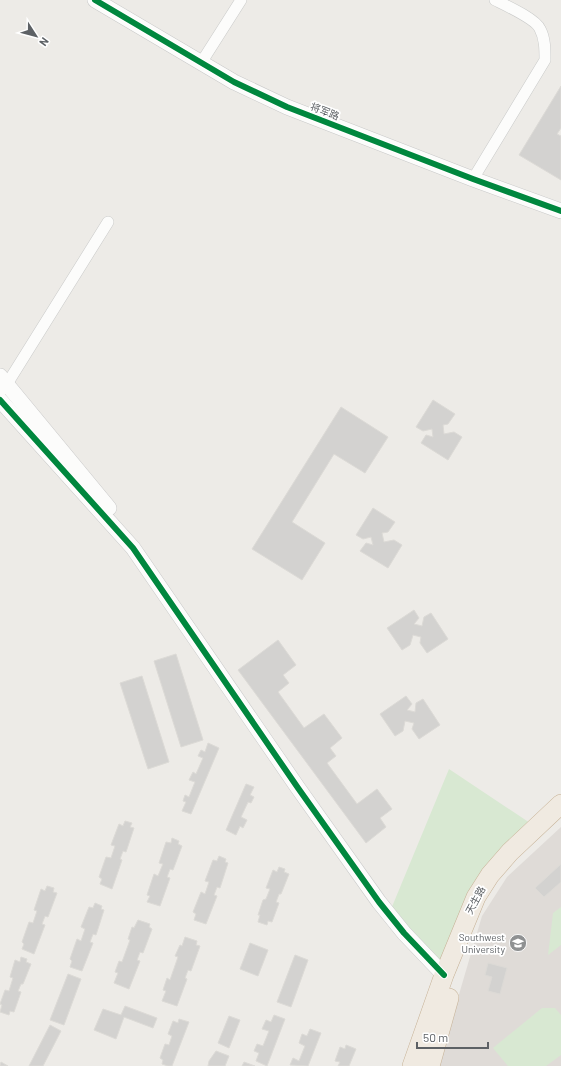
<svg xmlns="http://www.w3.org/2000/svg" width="561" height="1066" font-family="Barlow,'Noto Sans SC',sans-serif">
  <rect width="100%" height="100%" fill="#edebe7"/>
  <polygon fill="#dfdbd7" points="561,827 561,1066 438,1066 482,916 507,877"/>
  <g fill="#d8e8d2">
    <polygon points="449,769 536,827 510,852 444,975 389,914"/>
    <polygon points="561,907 561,945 548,955 553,913"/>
    <polygon points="542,1008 555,1008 561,1015 561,1055 546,1066 508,1066 493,1048"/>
  </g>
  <g fill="#d3d2d0" stroke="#dcdad6">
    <polygon points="561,86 561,128 557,134 561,136 561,180 519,155"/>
    <polygon points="433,400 455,414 448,424 443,425 444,434 454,432 462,437 448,460 421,443 426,435 433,437 432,429 423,431 416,427"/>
    <polygon points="341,407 388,437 365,473 334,454 292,522 325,543 302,580 252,549"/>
    <polygon points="373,508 395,522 388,532 382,533 384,542 394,540 402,545 388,568 360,551 366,543 373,545 371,537 363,539 356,535"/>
    <polygon points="414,610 419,618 414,624 422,626 424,617 431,613 448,639 427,653 420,643 421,637 413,635 410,645 402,650 387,628"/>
    <polygon points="278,640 296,665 283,675 289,683 278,692 304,728 324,714 342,738 330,748 336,756 327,763 357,804 377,789 392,809 380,818 386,827 366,843 238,670"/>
    <polygon points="176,654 203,740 181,747 154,661"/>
    <polygon points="142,676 169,762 148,769 120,683"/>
    <polygon points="406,696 412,704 407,710 415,712 416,703 423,699 440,725 419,739 412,729 414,723 405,721 403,731 395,736 380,714"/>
    <polygon points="208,743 219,748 191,814 182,811 186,802 183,801 185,795 189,797 195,782 189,780 193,772 196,774 203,758 198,756 201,750 205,752"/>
    <polygon points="246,784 254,787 250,795 254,797 251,803 248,802 241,817 247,820 243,828 240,826 236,835 226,830"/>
    <polygon points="125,821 132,823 130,827 134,828 126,852 123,851 120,859 122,860 112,889 100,884 102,879 99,877 106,857 111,858 115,846 111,845 119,824 123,826"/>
    <polygon points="172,838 179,841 178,844 182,846 173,870 170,869 167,877 170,878 160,906 147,902 150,896 147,895 154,874 158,876 163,864 159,863 166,842 171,843"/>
    <polygon points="219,856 226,859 225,862 228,863 220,888 217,887 214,895 217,896 206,924 194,920 196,914 193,912 201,892 205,894 209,882 205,881 213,860 217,861"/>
    <polygon points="561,864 561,882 544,897 535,888"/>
    <polygon points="279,867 285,869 284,872 289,874 281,894 279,894 276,902 279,903 272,922 268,921 267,925 258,922 260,915 258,915 263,900 266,899 270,889 266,888 273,870 277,872"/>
    <polygon points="47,886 54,888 53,892 57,893 48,917 45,916 42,924 45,925 34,954 22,949 24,944 22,942 29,922 33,923 37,911 34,910 41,889 45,891"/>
    <polygon points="95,903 102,906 101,909 104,910 96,935 93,934 90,942 93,943 82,971 70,967 72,961 70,959 77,939 81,941 85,929 81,927 89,907 93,908"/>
    <polygon points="138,920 150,924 149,927 152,929 143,953 140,952 137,960 140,961 129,989 114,983 118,973 115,972 119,961 122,962 130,940 128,939 132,927 134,928"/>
    <polygon points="185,937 197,941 196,945 200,946 191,971 188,970 185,978 187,979 177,1006 162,1001 166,991 163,990 167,978 170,980 178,957 175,956 180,945 182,946"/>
    <polygon points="250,943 268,950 258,976 240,969"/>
    <polygon points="295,955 308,960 291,1007 277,1002"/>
    <polygon points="21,957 27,959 26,962 31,964 23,984 21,984 18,991 21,992 14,1012 10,1011 9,1015 0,1012 2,1005 0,1004 5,990 9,991 13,978 10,977 15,960 20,962"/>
    <polygon points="488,963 507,968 500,994 488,991 492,977 485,975"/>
    <polygon points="68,974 81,979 64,1025 50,1020"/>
    <polygon points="125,1006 157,1018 153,1028 124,1017 116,1039 94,1030 103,1009 121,1015"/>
    <polygon points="274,1015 285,1019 267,1066 256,1061 259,1053 254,1051 257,1044 263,1046 269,1031 262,1029 266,1020 271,1022"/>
    <polygon points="229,1016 240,1020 229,1048 218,1043"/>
    <polygon points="179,1019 189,1022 172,1066 168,1066 162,1064 163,1060 160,1058 165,1044 169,1045 172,1036 168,1034 173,1021 178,1023"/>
    <polygon points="50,1025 61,1031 43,1066 29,1066"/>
    <polygon points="310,1029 321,1033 308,1066 290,1065 293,1058 299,1061 305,1046 299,1043 302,1034 307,1036"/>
    <polygon points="346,1045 356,1049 349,1066 338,1066 340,1062 335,1061 340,1047 345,1049"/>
    <polygon points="216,1051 229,1056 225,1066 208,1066 209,1061"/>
    <polygon points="1,1062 8,1066 0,1066"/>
    <polygon points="244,1062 255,1066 242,1066"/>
  </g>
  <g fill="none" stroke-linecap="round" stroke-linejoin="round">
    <defs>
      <g id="street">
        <polyline points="201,63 241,0"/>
        <path d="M 473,179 L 545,60 C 545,49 545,38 540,29 C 536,19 505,5 495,0"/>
        <polyline points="0,392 7,384 108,222"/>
      </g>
      <g id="secondary">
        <polyline points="95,0 234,82 287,107 473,179 561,211"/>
        <polyline points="0,376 109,508"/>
        <polyline points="0,400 133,548 298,788 379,902 404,933 444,975"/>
      </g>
      <g id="highway">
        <polyline points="412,1066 444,975 476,897 490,875 510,852 561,804"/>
        <polyline points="430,1066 449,998"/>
      </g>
    </defs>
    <use href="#street" stroke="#c9cac9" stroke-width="12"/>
    <use href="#secondary" stroke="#c9c9c9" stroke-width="16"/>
    <use href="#highway" stroke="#c5b094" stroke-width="20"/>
    <use href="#street" stroke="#fcfcfb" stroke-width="11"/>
    <use href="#secondary" stroke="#fcfcfb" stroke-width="15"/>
    <use href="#highway" stroke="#f0eae1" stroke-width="19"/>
    <defs>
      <g id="cycleway">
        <polyline points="95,0 234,82 287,107 473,179 561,211"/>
        <polyline points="0,400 133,548 298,788 379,902 404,933 444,975"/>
      </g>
    </defs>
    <use href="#cycleway" stroke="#fff" stroke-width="8"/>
    <use href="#cycleway" stroke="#00873e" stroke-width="6"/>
  </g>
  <defs>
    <symbol id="university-disc" viewBox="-11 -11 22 22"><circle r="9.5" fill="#8f9192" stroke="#fff"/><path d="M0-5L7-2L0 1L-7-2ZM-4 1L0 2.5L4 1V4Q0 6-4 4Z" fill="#fff"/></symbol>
  </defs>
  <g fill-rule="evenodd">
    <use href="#university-disc" x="508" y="933" width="20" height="20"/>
  </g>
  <g text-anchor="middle" stroke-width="3.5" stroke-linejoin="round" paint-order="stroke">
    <g font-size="10" fill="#5d6165" stroke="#fff">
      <text transform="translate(325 111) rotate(21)" y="4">将军路</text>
      <text transform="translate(475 900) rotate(-62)" y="4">天生路</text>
    </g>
    <g font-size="10" fill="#5d6165" stroke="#fff" text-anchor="end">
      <text x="505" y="941">Southwest<tspan x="505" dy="12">University</tspan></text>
    </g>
  </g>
  <g transform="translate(36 36) rotate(126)" stroke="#ffffff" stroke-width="3" paint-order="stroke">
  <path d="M0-3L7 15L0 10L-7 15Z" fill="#5d6165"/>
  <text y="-6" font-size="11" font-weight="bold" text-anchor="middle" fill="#5d6165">N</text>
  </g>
  <path d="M417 1042v6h71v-6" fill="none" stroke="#5d6165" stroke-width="2"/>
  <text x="423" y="1042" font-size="12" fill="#5d6165" stroke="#ffffff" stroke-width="3" paint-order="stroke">50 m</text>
</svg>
